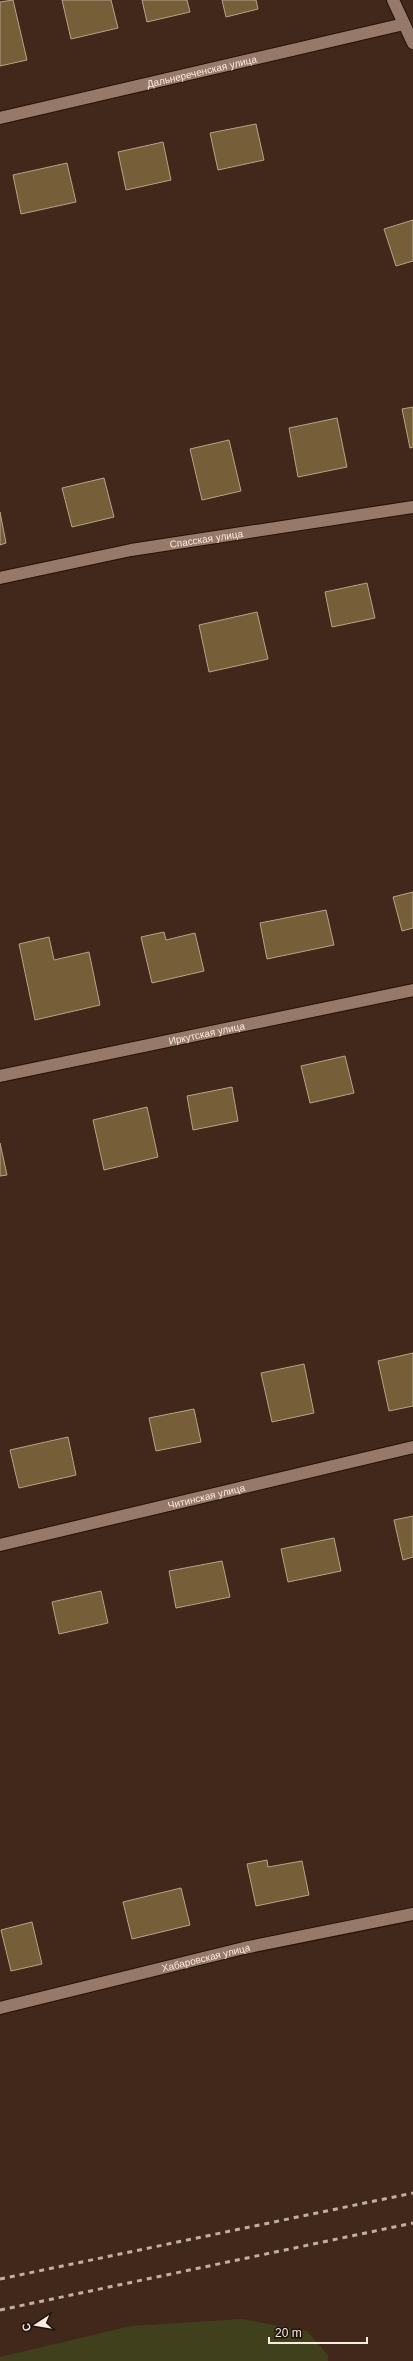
<svg xmlns="http://www.w3.org/2000/svg" width="413" height="2361" font-family="Helvetica,sans-serif">
  <rect width="100%" height="100%" fill="#41281b"/>
  <polygon fill="#40401c" points="242,2319 307,2331 328,2355 328,2361 0,2361 0,2357 131,2326"/>
  <g fill="#755e38" stroke="#b6a489">
    <polygon points="13,0 27,60 0,66 0,2"/>
    <polygon points="62,0 111,0 118,28 71,39"/>
    <polygon points="142,0 187,0 190,12 147,22"/>
    <polygon points="222,0 256,0 258,9 226,17"/>
    <polygon points="256,124 264,160 218,170 210,133"/>
    <polygon points="163,142 171,180 126,190 118,152"/>
    <polygon points="67,163 76,202 21,214 13,175"/>
    <polygon points="413,220 413,261 396,266 384,229"/>
    <polygon points="413,407 413,447 410,448 402,409"/>
    <polygon points="337,418 347,467 298,477 289,428"/>
    <polygon points="229,440 241,491 202,500 190,449"/>
    <polygon points="104,478 114,517 72,527 62,488"/>
    <polygon points="0,512 6,543 0,545"/>
    <polygon points="367,583 375,618 332,627 325,592"/>
    <polygon points="257,612 268,659 209,672 199,625"/>
    <polygon points="413,892 413,928 402,931 393,897"/>
    <polygon points="326,910 334,945 267,959 260,923"/>
    <polygon points="164,932 166,940 195,933 204,971 152,983 141,937"/>
    <polygon points="49,937 54,960 89,952 100,1005 35,1020 19,944"/>
    <polygon points="345,1056 354,1093 310,1103 301,1066"/>
    <polygon points="232,1087 238,1121 193,1130 187,1096"/>
    <polygon points="147,1107 158,1157 104,1170 93,1120"/>
    <polygon points="0,1143 7,1175 0,1176"/>
    <polygon points="413,1353 413,1406 389,1411 378,1361"/>
    <polygon points="304,1364 314,1413 272,1422 261,1373"/>
    <polygon points="194,1409 201,1442 156,1451 149,1418"/>
    <polygon points="68,1437 76,1475 19,1488 10,1450"/>
    <polygon points="413,1516 413,1557 403,1560 394,1520"/>
    <polygon points="334,1538 341,1571 288,1582 281,1549"/>
    <polygon points="222,1561 230,1597 176,1608 169,1571"/>
    <polygon points="101,1591 108,1623 59,1634 52,1602"/>
    <polygon points="267,1860 268,1867 302,1861 309,1895 256,1906 247,1864"/>
    <polygon points="181,1888 190,1925 132,1939 123,1902"/>
    <polygon points="32,1922 42,1964 11,1971 1,1930"/>
  </g>
  <g fill="none" stroke-linecap="round" stroke-linejoin="round">
    <defs>
      <g id="minor">
        <polyline points="393,0 413,43"/>
        <path id="s1" d="M 0,118 L 404,24"/>
        <path id="s2" d="M 0,578 L 131,550 L 413,507"/>
        <path id="s3" d="M 0,1076 L 413,990"/>
        <path id="s4" d="M 0,1545 L 413,1447"/>
        <path id="s5" d="M 0,2008 L 244,1948 L 413,1914"/>
      </g>
    </defs>
    <use href="#minor" stroke="#271004" stroke-width="14"/>
    <use href="#minor" stroke="#967969" stroke-width="12"/>
    <g stroke="#c1afa4" stroke-width="3" stroke-dasharray="5 5" stroke-linecap="butt">
      <polyline points="0,2279 413,2193"/>
      <polyline points="0,2310 413,2223"/>
    </g>
  </g>
  <g text-anchor="middle" stroke-width="4" stroke-linejoin="round" paint-order="stroke">
    <g font-size="10" fill="#faeae1" stroke="#1f140e">
      <text dy="4" stroke="none"><textPath href="#s1" startOffset="207">Дальнереченская улица</textPath></text>
      <text dy="4" stroke="none"><textPath href="#s2" startOffset="210">Спасская улица</textPath></text>
      <text dy="4" stroke="none"><textPath href="#s3" startOffset="211">Иркутская улица</textPath></text>
      <text dy="4" stroke="none"><textPath href="#s4" startOffset="212">Читинская улица</textPath></text>
      <text dy="4" stroke="none"><textPath href="#s5" startOffset="212">Хабаровская улица</textPath></text>
    </g>
  </g>
  <g transform="translate(36 2325) rotate(258)" stroke="#1f140e" stroke-width="3" paint-order="stroke">
  <path d="M0-3L7 15L0 10L-7 15Z" fill="#faeae1"/>
  <text y="-6" font-size="11" font-weight="bold" text-anchor="middle" fill="#faeae1">С</text>
  </g>
  <path d="M269 2337v6h98v-6" fill="none" stroke="#faeae1" stroke-width="2"/>
  <text x="275" y="2337" font-size="12" fill="#faeae1" stroke="#1f140e" stroke-width="3" paint-order="stroke">20 m</text>
</svg>
